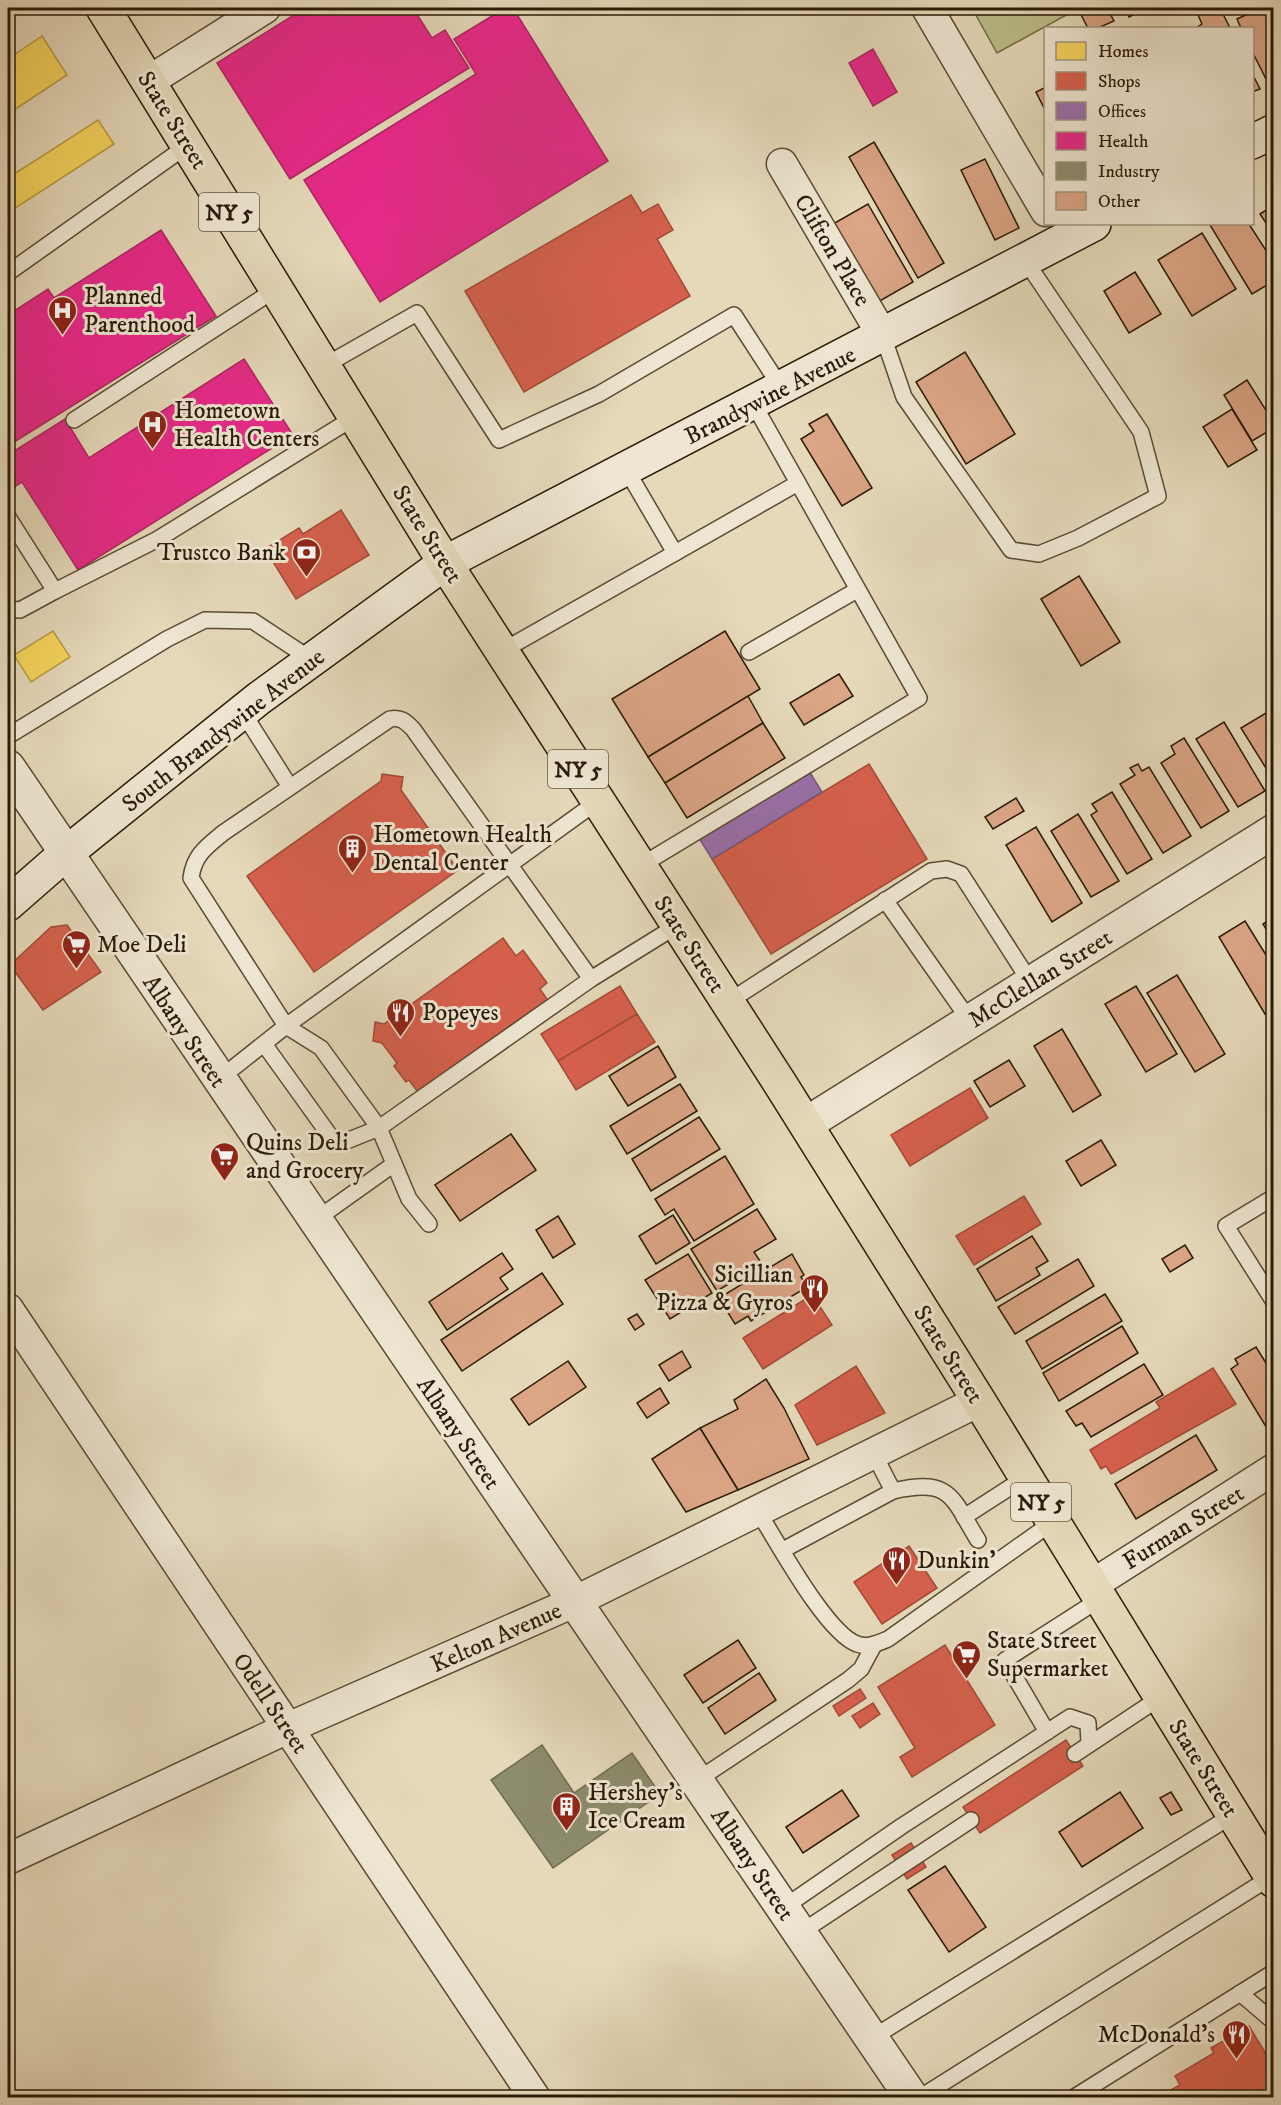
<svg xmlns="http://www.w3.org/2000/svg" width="1281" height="2105" font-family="'IM FELL DW Pica',serif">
  <rect width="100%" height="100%" fill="#e5d9ba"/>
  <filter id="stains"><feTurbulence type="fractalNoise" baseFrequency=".00333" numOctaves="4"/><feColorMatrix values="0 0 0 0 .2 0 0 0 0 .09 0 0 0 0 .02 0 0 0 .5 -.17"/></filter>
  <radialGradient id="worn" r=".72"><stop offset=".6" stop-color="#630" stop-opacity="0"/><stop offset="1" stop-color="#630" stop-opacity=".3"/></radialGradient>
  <polygon fill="#bcbd8a" stroke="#736c48" stroke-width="1.5" points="972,8 1079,8 997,53"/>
  <g fill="#f6d55c" stroke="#b99d42" stroke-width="1.5">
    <polygon points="42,36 67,75 8,114 8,59"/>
    <polygon points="98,120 114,144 9,212 12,217 8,220 8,178"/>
    <polygon points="53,631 70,657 31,682 14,655"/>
  </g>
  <g fill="#d6604d" stroke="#a24b38" stroke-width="1.5">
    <polygon points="631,195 642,213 658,204 673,230 657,239 690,296 524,392 465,291"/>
    <polygon points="341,510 369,555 296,599 265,549 299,528 303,534"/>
    <polygon points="869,764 927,859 771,954 712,859"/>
    <polygon points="382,774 403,777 401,790 458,870 314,972 247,876 381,781"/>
    <polygon points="67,925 101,972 43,1010 10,965 51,927"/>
    <polygon points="503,938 516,956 523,950 547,983 540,989 549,1002 420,1095 409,1080 406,1082 394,1066 397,1063 382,1043 373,1041 375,1022 384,1024"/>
    <polygon points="620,986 637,1014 558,1061 541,1034"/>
    <polygon points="637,1014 655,1042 576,1090 558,1061"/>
    <polygon points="970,1088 988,1118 910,1166 891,1135"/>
    <polygon points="1024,1196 1041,1224 974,1265 956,1236"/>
    <polygon points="807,1298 810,1303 815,1299 832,1325 763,1369 743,1338"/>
    <polygon points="856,1366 885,1413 817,1445 795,1405"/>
    <polygon points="1213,1368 1236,1404 1111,1474 1106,1466 1101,1469 1090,1450 1160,1408 1156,1402"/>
    <polygon points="909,1546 937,1588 882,1624 854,1582"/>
    <polygon points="945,1645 995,1725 912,1777 900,1757 915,1748 878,1687"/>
    <polygon points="860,1689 866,1698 839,1716 833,1706"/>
    <polygon points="873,1703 880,1714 860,1728 852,1716"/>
    <polygon points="1066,1740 1083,1766 980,1833 963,1807"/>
    <polygon points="911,1843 926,1867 907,1879 892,1855"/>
    <polygon points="1249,2026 1274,2067 1274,2098 1173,2098 1169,2091 1180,2085 1175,2076 1214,2053 1211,2048"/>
  </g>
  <polygon fill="#9970ab" stroke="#78567a" stroke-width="1.5" points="809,771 822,792 712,859 699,838"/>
  <g fill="#e7298a" stroke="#ae2562" stroke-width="1.5">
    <polygon points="305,8 413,8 432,38 445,30 469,68 290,179 217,63"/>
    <polygon points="505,8 513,8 608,161 380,302 304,180 476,74 454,39"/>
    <polygon points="873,49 897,92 873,106 849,63"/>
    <polygon points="161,230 216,316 8,446 8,315 48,289 54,298"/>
    <polygon points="244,359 293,435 78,570 22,482 8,491 8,455 65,419 89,458"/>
  </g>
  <polygon fill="#8c8c6e" stroke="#6f6a4f" stroke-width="1.5" points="542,1745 574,1793 632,1753 660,1794 553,1868 491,1780"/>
  <g fill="#dba586" stroke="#2a1b06" stroke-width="1.5">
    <polygon points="1087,8 1107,8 1114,21 1098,28 1088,28 1079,11"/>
    <polygon points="1125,8 1148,8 1129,17"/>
    <polygon points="1214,8 1220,8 1230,28 1196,28 1202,24 1198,15"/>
    <polygon points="1242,8 1267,8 1274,21 1274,78 1267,81 1252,51 1252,28 1241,28 1237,19 1246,15"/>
    <polygon points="1252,73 1260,89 1252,92"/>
    <polygon points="1046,87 1046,112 1036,92"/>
    <polygon points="874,142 944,263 918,278 849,157"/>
    <polygon points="985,159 1019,228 995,240 961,170"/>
    <polygon points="868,204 913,282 878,302 833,224"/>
    <polygon points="1274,205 1274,235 1260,214"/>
    <polygon points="1213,224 1249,224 1274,263 1274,281 1252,294 1210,225"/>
    <polygon points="1202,233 1236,289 1192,316 1158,260"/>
    <polygon points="1135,272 1161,314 1129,333 1104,291"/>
    <polygon points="965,352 1015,434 966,464 916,382"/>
    <polygon points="1247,380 1274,423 1274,428 1252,441 1224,395"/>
    <polygon points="1232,409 1257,450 1228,467 1203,427"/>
    <polygon points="827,414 872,488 842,506 801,439 814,431 809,424"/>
    <polygon points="1079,576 1120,642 1081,666 1041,599"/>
    <polygon points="725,631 760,689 648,757 612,699"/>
    <polygon points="839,674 853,696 804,725 790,703"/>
    <polygon points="748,696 763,723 665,783 648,757"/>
    <polygon points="1266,713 1274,725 1274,781 1241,728"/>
    <polygon points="1224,722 1265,791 1238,807 1196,739"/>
    <polygon points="763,723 785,758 687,818 665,783"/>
    <polygon points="1184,738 1229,811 1201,828 1161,763 1175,754 1171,746"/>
    <polygon points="1138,764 1142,771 1149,767 1191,836 1163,853 1120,784 1135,775 1130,768"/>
    <polygon points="1112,792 1152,859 1127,874 1091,815 1097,811 1092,804"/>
    <polygon points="1016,798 1024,811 993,829 985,817"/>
    <polygon points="1078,814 1119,881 1091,897 1051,831"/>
    <polygon points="1036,827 1082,903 1052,922 1006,845"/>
    <polygon points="1274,917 1274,942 1263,924"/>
    <polygon points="1245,921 1274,968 1274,1010 1265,1014 1219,937"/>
    <polygon points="1177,975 1225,1054 1195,1072 1147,993"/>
    <polygon points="1136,986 1177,1054 1146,1072 1105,1004"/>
    <polygon points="1062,1029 1101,1095 1073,1112 1034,1046"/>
    <polygon points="658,1046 676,1077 628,1106 609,1076"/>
    <polygon points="1009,1060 1025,1086 990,1107 974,1081"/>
    <polygon points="680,1084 697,1111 627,1154 610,1126"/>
    <polygon points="699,1117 720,1149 651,1191 632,1159"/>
    <polygon points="511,1134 536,1170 460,1221 435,1185"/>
    <polygon points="1101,1140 1116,1165 1081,1186 1066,1161"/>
    <polygon points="725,1156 754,1204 694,1241 674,1209 665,1215 655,1199"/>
    <polygon points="757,1209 776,1239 754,1252 762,1264 717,1291 691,1249"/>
    <polygon points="673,1215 690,1243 656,1264 639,1236"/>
    <polygon points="558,1216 575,1244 553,1258 536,1230"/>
    <polygon points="1032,1236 1048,1261 1036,1268 1040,1275 996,1301 977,1269"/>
    <polygon points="1185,1245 1193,1258 1170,1272 1162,1259"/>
    <polygon points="502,1253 513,1269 500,1278 508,1289 447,1330 429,1302"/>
    <polygon points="688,1254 712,1293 670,1319 645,1280"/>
    <polygon points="792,1254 804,1275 801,1277 807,1287 751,1321 748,1316 735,1324 719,1298"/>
    <polygon points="1078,1259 1094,1286 1015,1334 998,1307"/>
    <polygon points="542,1273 563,1304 462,1371 441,1340"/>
    <polygon points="1105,1294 1122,1321 1042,1369 1026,1341"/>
    <polygon points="637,1314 644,1324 635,1330 628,1319"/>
    <polygon points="1122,1326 1138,1353 1059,1401 1043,1373"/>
    <polygon points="1256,1347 1274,1376 1274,1434 1271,1435 1231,1369 1238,1364 1235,1359"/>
    <polygon points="682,1351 691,1367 669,1381 659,1365"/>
    <polygon points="568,1361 586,1387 529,1425 511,1399"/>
    <polygon points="1144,1364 1163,1395 1091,1437 1082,1423 1076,1426 1066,1411"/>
    <polygon points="766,1379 784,1408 809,1459 738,1490 700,1428 738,1409 734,1400"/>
    <polygon points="660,1388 669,1403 647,1418 637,1403"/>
    <polygon points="700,1428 738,1490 686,1512 652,1459"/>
    <polygon points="1196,1435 1217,1470 1136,1519 1115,1484"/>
    <polygon points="738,1640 756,1668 703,1703 684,1675"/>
    <polygon points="759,1673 776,1700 725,1734 708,1708"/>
    <polygon points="842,1790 859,1816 803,1853 786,1827"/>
    <polygon points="1120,1792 1143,1828 1082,1867 1059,1832"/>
    <polygon points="1171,1792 1182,1810 1171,1815 1160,1798"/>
    <polygon points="945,1866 986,1927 949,1952 908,1890"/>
  </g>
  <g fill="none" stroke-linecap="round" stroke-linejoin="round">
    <defs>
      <g id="service">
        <polyline points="8,273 188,145"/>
        <polyline points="883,336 904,397 1011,550 1039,554 1078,538 1158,496 1141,432 1025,260"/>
        <polyline points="324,366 417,313 499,440 599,394 734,315 782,389"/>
        <polyline points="74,420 276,289"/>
        <polyline points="8,517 55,591 158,539 355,417"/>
        <polyline points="675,553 798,483"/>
        <polyline points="8,609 20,610 55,591"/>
        <polyline points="502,651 675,553 626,469"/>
        <polyline points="749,652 857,590"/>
        <polyline points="242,711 290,787"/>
        <polyline points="8,736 167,639 205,620 253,621 312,660"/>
        <path d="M 598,801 L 286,1026 L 191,878 C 194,855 206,847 223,833 L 390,719 C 401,717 405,721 413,729 L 591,979 L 678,925"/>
        <polyline points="640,866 919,698 753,403"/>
        <polyline points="885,900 970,1021"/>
        <polyline points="728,1002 931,871 947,869 961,874 1031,983"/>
        <polyline points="264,1044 333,1140 344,1142 379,1128 591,979"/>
        <polyline points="218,1080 286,1026 321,1048 379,1128 409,1199 429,1224"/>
        <polyline points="1274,1197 1226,1226 1274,1302"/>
        <polyline points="314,1221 394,1164"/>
        <polyline points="873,1452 893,1491"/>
        <path d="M 757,1510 C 777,1541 826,1633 857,1644 C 867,1648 878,1643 888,1639 L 1053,1522"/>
        <polyline points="964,1517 1026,1477"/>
        <path d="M 783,1550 L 893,1491 C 951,1478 951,1496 978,1540"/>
        <polyline points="1047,1732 1005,1660 1100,1599"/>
        <polyline points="1075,1754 1161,1697"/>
        <polyline points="696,1781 848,1680 861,1669 874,1645"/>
        <polyline points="783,1908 902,1826 1070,1717 1088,1723 1089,1744"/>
        <polyline points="800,1933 971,1820"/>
        <polyline points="1240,1993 1274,2022"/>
        <polyline points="872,2038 1233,1815"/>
        <polyline points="919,2098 1271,1877"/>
        <polyline points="1073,2098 1274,1972"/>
      </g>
      <g id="minor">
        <polyline points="927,8 1046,211"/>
        <polyline points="149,81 265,8"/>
        <polyline points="782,164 883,336"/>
        <polyline points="8,1309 535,2098"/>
        <polyline points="1092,1585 1274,1469"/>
        <polyline points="8,1859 288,1728 574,1602 979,1401"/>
      </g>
      <g id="tertiary">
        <polyline points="8,767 912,2098"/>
        <polyline points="806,1124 1274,831"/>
      </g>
      <g id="secondary">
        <polyline points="1252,142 1274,131"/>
        <polyline points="8,904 64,855 258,699 445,563 1094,224"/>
      </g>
      <polyline id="primary" points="103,8 445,563 781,1085 979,1401 1274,1881"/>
    </defs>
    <use href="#service" stroke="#594a33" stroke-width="18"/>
    <use href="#minor" stroke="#594a33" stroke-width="33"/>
    <use href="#tertiary" stroke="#594a33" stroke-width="36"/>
    <use href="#secondary" stroke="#2a1b06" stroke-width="36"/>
    <use href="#primary" stroke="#2a1b06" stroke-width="36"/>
    <use href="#service" stroke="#eee6d2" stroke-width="15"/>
    <use href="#minor" stroke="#eee6d2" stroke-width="30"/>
    <use href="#tertiary" stroke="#eee6d2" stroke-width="33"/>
    <use href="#secondary" stroke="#eee6d2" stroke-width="33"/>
    <use href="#primary" stroke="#e5d9ba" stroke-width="33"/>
  </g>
  <defs>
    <symbol id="hospital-pin" viewBox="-11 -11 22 30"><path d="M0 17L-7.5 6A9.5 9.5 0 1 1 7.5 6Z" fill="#8f2418" stroke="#eee6d2"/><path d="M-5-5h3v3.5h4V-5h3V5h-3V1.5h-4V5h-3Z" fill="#fff"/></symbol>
    <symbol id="bank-pin" viewBox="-11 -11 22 30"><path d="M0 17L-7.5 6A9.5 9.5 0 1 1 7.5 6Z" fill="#8f2418" stroke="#eee6d2"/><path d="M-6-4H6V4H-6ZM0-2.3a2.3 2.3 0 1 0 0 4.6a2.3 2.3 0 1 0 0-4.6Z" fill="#fff"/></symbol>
    <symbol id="building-pin" viewBox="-11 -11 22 30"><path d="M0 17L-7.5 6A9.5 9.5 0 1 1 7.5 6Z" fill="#8f2418" stroke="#eee6d2"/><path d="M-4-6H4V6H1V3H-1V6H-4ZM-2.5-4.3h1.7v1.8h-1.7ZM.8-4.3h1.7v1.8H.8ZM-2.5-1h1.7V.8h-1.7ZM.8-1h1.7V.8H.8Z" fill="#fff"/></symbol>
    <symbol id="supermarket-pin" viewBox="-11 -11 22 30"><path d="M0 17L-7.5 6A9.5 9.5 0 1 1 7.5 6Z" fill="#8f2418" stroke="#eee6d2"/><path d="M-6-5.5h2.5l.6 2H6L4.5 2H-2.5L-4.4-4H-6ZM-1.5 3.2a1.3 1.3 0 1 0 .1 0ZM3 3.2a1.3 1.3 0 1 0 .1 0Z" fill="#fff"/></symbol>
    <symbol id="restaurant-pin" viewBox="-11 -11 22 30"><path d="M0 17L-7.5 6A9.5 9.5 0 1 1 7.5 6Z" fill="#8f2418" stroke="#eee6d2"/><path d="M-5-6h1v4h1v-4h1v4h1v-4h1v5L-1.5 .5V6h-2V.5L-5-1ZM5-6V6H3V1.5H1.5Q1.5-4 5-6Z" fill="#fff"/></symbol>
  </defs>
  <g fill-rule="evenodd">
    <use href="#hospital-pin" x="46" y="294" width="33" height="45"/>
    <use href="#hospital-pin" x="136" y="408" width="33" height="45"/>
    <use href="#bank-pin" x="290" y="536" width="33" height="45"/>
    <use href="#building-pin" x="336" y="832" width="33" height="45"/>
    <use href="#supermarket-pin" x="60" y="928" width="33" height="45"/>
    <use href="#restaurant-pin" x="384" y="996" width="33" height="45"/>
    <use href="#supermarket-pin" x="208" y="1140" width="33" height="45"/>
    <use href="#restaurant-pin" x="798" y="1272" width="33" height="45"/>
    <use href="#restaurant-pin" x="880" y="1544" width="33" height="45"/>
    <use href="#supermarket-pin" x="950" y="1638" width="33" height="45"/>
    <use href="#building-pin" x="550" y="1790" width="33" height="45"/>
    <use href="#restaurant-pin" x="1220" y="2018" width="33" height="45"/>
  </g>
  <g text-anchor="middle" stroke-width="6" stroke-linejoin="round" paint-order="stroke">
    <g fill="#eee6d2" stroke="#655843" stroke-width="1.5">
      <rect x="199" y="193" width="60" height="38" rx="4.5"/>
      <rect x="548" y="750" width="60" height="38" rx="4.5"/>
      <rect x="1011" y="1483" width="60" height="38" rx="4.5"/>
    </g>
    <g font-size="22" font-weight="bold" fill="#2a1b06">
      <text x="229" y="220">NY 5</text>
      <text x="578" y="777">NY 5</text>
      <text x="1041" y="1510">NY 5</text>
    </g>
    <g font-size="24" fill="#2a1b06" stroke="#eee6d2">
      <text transform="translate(173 120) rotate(58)" y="8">State Street</text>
      <text transform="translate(833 250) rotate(59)" y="8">Clifton Place</text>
      <text transform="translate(770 395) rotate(-27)" y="8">Brandywine Avenue</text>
      <text transform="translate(428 534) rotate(58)" y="8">State Street</text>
      <text transform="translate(223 730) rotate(-38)" y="8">South Brandywine Avenue</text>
      <text transform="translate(690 944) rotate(57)" y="8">State Street</text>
      <text transform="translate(1040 978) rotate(-32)" y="8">McClellan Street</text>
      <text transform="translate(185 1031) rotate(56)" y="8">Albany Street</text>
      <text transform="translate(949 1354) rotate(58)" y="8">State Street</text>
      <text transform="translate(459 1433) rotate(56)" y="8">Albany Street</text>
      <text transform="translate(1183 1527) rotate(-32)" y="8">Furman Street</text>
      <text transform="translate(496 1637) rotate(-24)" y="8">Kelton Avenue</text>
      <text transform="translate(271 1703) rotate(56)" y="8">Odell Street</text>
      <text transform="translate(1204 1768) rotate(58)" y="8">State Street</text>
      <text transform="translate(753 1864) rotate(56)" y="8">Albany Street</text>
    </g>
    <g font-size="24" fill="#2a1b06" stroke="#eee6d2" text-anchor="start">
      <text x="84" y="304">Planned<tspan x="84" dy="28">Parenthood</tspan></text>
      <text x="174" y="418">Hometown<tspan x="174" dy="28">Health Centers</tspan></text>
      <text x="286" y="560" text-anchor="end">Trustco Bank</text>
      <text x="373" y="842">Hometown Health<tspan x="373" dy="28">Dental Center</tspan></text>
      <text x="97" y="952">Moe Deli</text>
      <text x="422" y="1020">Popeyes</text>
      <text x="246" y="1150">Quins Deli<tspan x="246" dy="28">and Grocery</tspan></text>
      <text x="793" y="1282" text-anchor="end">Sicillian<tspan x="793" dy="28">Pizza &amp; Gyros</tspan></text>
      <text x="917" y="1568">Dunkin'</text>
      <text x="987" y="1648">State Street<tspan x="987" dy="28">Supermarket</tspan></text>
      <text x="588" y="1800">Hershey's<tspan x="588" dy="28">Ice Cream</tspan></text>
      <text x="1215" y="2042" text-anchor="end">McDonald's</text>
    </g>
  </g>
  <rect width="1281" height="2105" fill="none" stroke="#e5d9ba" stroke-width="30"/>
  <rect x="9" y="9" width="1263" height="2087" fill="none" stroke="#2a1b06" stroke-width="3"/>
  <rect x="15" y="15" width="1251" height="2075" fill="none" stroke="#2a1b06" stroke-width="1.5"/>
  <rect x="1044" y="27" width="210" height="198" fill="#eee6d2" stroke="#a09580" stroke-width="1.5"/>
  <rect x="1056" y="42" width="30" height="18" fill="#f6d55c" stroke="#a09580" stroke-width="1.5"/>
  <text x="1098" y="57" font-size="18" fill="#2a1b06">Homes</text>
  <rect x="1056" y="72" width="30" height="18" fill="#d6604d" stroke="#a09580" stroke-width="1.5"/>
  <text x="1098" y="87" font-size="18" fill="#2a1b06">Shops</text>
  <rect x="1056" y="102" width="30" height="18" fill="#9970ab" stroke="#a09580" stroke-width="1.5"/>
  <text x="1098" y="117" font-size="18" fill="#2a1b06">Offices</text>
  <rect x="1056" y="132" width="30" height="18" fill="#e7298a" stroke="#a09580" stroke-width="1.5"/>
  <text x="1098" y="147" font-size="18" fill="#2a1b06">Health</text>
  <rect x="1056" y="162" width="30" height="18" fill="#8c8c6e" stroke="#a09580" stroke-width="1.5"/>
  <text x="1098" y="177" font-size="18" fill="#2a1b06">Industry</text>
  <rect x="1056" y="192" width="30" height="18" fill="#dba586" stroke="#a09580" stroke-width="1.5"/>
  <text x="1098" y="207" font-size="18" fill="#2a1b06">Other</text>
  <rect width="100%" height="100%" filter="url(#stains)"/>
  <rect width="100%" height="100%" fill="url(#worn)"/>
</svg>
